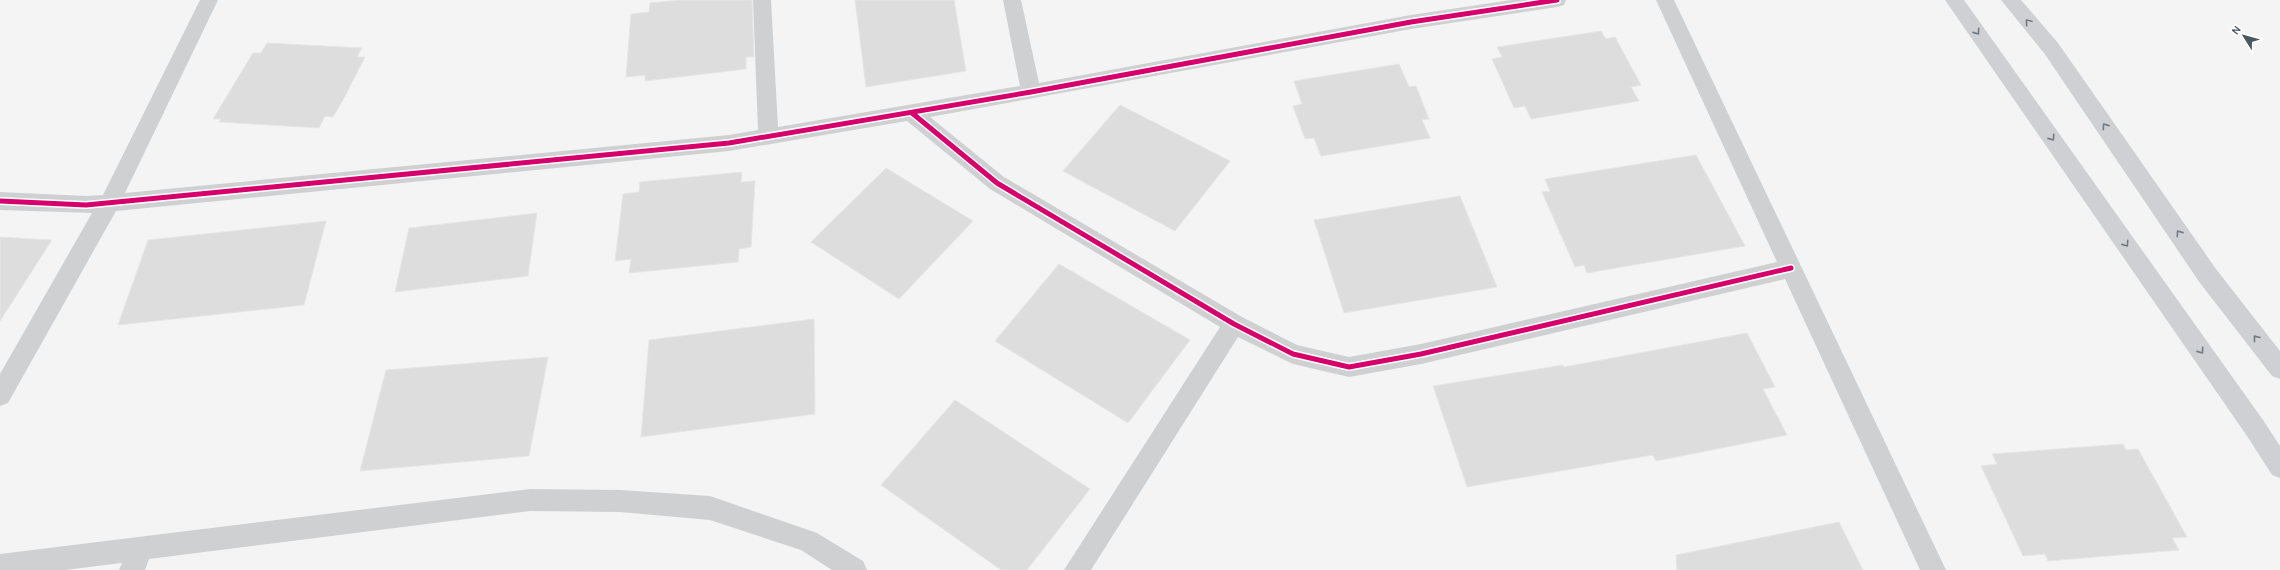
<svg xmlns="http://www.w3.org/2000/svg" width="2280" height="570" font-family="Karla,sans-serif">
  <rect width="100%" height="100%" fill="#f4f4f4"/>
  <g fill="#ddddde" stroke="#e5e6e7">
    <polygon points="680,0 752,0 754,57 746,57 746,69 645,81 645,75 626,77 631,14 649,12 650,3"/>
    <polygon points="855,0 954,0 966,71 866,87"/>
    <polygon points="1601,31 1606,39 1615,37 1641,85 1631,87 1639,101 1531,119 1525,106 1514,108 1492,59 1502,57 1497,47"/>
    <polygon points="267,43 362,48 357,57 365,57 343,100 333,117 325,116 319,128 219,122 221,119 213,119 253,53 261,53"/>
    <polygon points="1399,64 1409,87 1416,86 1429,119 1422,120 1430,138 1321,156 1314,138 1305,139 1293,106 1302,104 1294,81"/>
    <polygon points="1120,105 1230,161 1175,231 1063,171"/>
    <polygon points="1696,155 1745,246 1587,273 1584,265 1575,267 1542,192 1550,191 1545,179"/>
    <polygon points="886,168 973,221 899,299 811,242"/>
    <polygon points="742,172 741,182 755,181 751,247 739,249 738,262 629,273 631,259 615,261 623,194 639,192 640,182"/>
    <polygon points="1460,196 1497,287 1344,313 1314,220"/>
    <polygon points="537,213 528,276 395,292 409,228"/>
    <polygon points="326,221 304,305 118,325 148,240"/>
    <polygon points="0,237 52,240 0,321"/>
    <polygon points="1059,264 1190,340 1128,423 995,341"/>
    <polygon points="814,319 815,414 641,437 649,340"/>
    <polygon points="1747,333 1775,387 1763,389 1787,435 1656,461 1653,455 1467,487 1433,386 1563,365 1564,367"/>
    <polygon points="548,357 529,456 360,471 386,370"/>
    <polygon points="955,400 1090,489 1027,570 1001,570 881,485"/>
    <polygon points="2123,444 2126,450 2138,449 2187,537 2172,538 2179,550 2048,561 2045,554 2023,556 1981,466 1997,464 1992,454"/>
    <polygon points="1839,522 1863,570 1677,570 1676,555"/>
  </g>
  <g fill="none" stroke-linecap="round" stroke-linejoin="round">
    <g fill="#ced0d2" fill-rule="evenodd">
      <polygon points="200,0 218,0 125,193 729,135 758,130 753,0 771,0 778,127 1020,86 1003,0 1021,0 1039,83 1411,15 1511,0 1566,0 1564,5 1557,7 1411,29 930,117 1004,177 1242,317 1297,345 1349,357 1421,344 1777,262 1656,0 1674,0 1946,570 1920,570 1785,279 1421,364 1349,377 1293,364 1238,337 1091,570 1064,570 1220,327 990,189 907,121 729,151 116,211 8,403 0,406 0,374 92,213 0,210 0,192 86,196 103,195"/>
      <polygon points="530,489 620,490 710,496 817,533 863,561 867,570 832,570 801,550 710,520 620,512 530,511 149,559 145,570 119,570 122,563 65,570 0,570 0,554"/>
    </g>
    <g fill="#ced0d4" fill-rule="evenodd">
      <polygon points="1945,0 1964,0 2263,420 2280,446 2280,478 2272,475 2247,436"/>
      <polygon points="2001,0 2021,0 2058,43 2216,269 2280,351 2280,379 2272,376 2200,283 2044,53"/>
    </g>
    <defs>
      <g id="cycleway">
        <polyline points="912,113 997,183 1234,324 1293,354 1349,367 1421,354 1791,268"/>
        <polyline points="0,201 86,205 729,143 1031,92 1411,22 1557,0"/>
      </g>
    </defs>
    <use href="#cycleway" stroke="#fff" stroke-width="8"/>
    <use href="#cycleway" stroke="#d6006c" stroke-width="5"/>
  </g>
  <defs><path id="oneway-chevron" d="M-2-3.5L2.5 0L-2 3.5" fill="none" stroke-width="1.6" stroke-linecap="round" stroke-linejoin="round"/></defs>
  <g stroke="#727b84">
    <use href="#oneway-chevron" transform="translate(2028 22) rotate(-130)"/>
    <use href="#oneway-chevron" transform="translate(1977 32) rotate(55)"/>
    <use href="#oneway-chevron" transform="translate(2105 126) rotate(-125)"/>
    <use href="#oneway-chevron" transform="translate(2052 138) rotate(55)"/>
    <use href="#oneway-chevron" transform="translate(2179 233) rotate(-125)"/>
    <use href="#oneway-chevron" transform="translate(2126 244) rotate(55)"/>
    <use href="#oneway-chevron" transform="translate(2256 338) rotate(-128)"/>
    <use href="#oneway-chevron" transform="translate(2201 351) rotate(55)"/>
  </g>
  <g transform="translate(2244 36) rotate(307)" stroke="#ffffff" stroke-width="3" paint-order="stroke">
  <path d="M0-3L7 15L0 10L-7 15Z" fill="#4a5661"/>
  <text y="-6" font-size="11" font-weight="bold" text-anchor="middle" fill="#4a5661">N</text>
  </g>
</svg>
